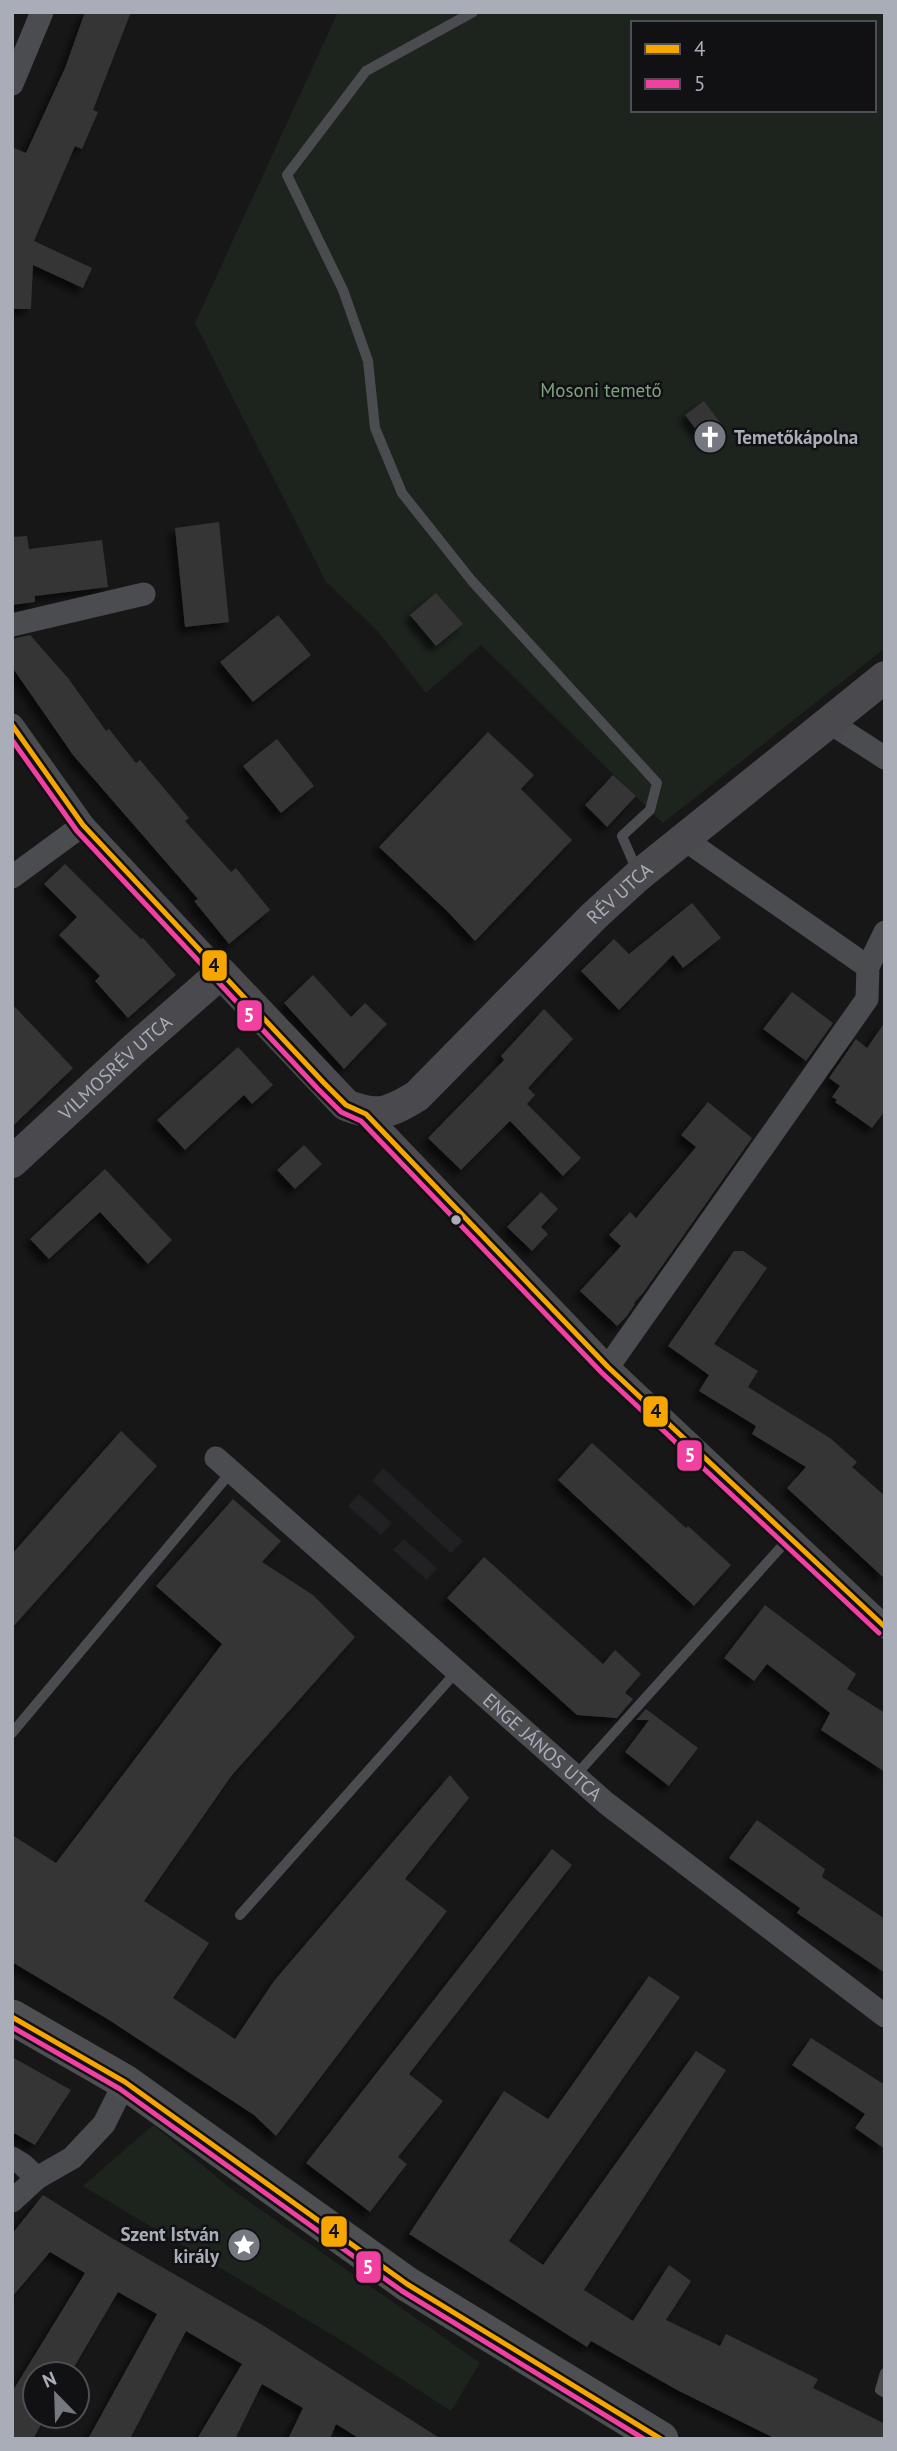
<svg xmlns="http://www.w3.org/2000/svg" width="897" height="2451" font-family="'PT Sans',sans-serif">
  <defs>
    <filter id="shadow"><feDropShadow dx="-6" dy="6" stdDeviation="3.5" flood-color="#0009"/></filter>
  </defs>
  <rect width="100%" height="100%" fill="#171717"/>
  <g fill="#212123">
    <polygon points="383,1468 463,1541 451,1553 372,1481"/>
    <polygon points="359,1494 392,1523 381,1535 348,1506"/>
    <polygon points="404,1539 437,1568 427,1580 393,1550"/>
  </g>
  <g fill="#1d241e" fill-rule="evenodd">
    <path d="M 338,12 L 885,12 L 885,648 L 663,823 L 481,645 L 426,693 L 377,630 L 326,582 L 195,323 ZM 633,23 L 874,23 L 874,110 L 633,110 Z"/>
    <polygon points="153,2125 234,2191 480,2363 451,2411 349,2345 83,2186"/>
  </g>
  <g fill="#353536" filter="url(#shadow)">
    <polygon points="85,12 131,12 93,110 98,112 82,149 75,146 34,241 92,268 83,288 33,265 31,309 12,309 12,147 26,153 65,68"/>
    <polygon points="704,401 726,431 707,444 685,415"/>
    <polygon points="219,522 229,622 185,627 175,528"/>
    <polygon points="27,536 29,549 102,540 108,587 35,596 35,602 12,605 12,537"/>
    <polygon points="436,593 463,624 436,646 410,615"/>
    <polygon points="278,615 311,655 253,702 220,662"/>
    <polygon points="30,635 68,678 106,731 109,729 136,763 140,760 189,818 185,821 231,872 236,868 270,910 229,944 194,901 198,899 73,755 12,667 12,639"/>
    <polygon points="488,732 534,775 521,789 572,840 475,941 448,912 379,847"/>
    <polygon points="277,739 314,786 281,813 243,766"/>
    <polygon points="613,775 636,796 607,827 585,805"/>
    <polygon points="65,864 141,939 143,938 176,975 128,1018 95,981 100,976 59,935 77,917 44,884"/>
    <polygon points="692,903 721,938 683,968 673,955 619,1010 581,971 614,939 629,954"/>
    <polygon points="313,975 351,1017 365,1003 387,1024 344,1069 284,1003"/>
    <polygon points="792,992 833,1023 806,1061 763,1029"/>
    <polygon points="12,1004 73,1068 12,1127"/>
    <polygon points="544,1009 573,1039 528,1088 535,1095 527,1104 581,1158 563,1176 510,1121 461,1170 428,1138 504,1060 501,1056"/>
    <polygon points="885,1022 885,1111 872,1128 835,1102 837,1100 832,1097 840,1086 829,1078 856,1039 867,1048"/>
    <polygon points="238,1047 273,1085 252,1104 244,1095 185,1150 157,1120"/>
    <polygon points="708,1102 752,1138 643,1293 634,1303 635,1304 627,1316 617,1326 580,1291 621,1246 609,1235 630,1212 636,1218 696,1147 681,1135"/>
    <polygon points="304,1145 322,1164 295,1189 277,1170"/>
    <polygon points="105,1169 172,1240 148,1264 100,1212 49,1259 30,1239"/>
    <polygon points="541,1192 558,1209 541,1227 548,1234 532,1251 507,1227"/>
    <polygon points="734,1251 743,1251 767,1268 714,1344 758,1371 748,1387 830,1438 857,1462 852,1467 885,1496 885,1579 787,1488 806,1467 752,1434 756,1426 699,1391 709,1375 668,1346"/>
    <polygon points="121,1431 157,1466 12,1628 12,1554"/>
    <polygon points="592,1443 686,1528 688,1526 731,1565 694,1606 558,1480"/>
    <polygon points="233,1499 281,1541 262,1562 313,1595 355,1637 232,1775 144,1901 209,1943 173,1998 235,2039 274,1981 450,1775 469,1798 405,1879 447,1911 276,2136 254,2115 109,2020 12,1962 12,1835 56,1863 222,1644 156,1586"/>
    <polygon points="484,1557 603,1664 615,1650 641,1674 625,1693 633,1699 617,1718 577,1715 447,1598"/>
    <polygon points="765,1605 856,1674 847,1689 885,1713 885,1772 821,1730 830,1713 767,1664 754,1681 724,1658"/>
    <polygon points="646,1709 698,1748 669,1786 625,1752 649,1720 636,1720"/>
    <polygon points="757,1820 825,1869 822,1877 885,1919 885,1973 797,1913 800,1908 729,1858"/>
    <polygon points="552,1849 572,1865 409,2074 443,2101 398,2157 407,2164 370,2212 306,2163"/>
    <polygon points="649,1976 680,1997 509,2241 543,2265 696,2051 726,2070 584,2290 633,2321 669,2265 691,2281 666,2320 720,2346 726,2334 818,2379 813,2388 885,2424 885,2439 776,2439 677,2390 591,2341 587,2347 409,2234 504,2091 548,2119"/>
    <polygon points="811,2038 885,2085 885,2149 855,2128 865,2114 792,2065"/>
    <polygon points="12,2057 71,2090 35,2145 12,2132"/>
    <polygon points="43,2195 110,2237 264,2326 441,2439 360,2439 336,2424 330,2439 288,2439 303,2408 262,2384 235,2439 197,2439 242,2364 186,2331 130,2439 88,2439 157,2314 118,2292 70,2374 35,2374 35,2416 46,2416 33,2439 12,2439 12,2392 85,2273 50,2252 12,2297 12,2234"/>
  </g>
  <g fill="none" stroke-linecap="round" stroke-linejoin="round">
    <g stroke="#4b4c50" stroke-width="10">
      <polyline points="473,12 366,71 287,175 343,290 368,361 375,428 402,493 472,581 657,783 650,810 622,836 638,873"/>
      <polyline points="12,1733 231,1472"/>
      <polyline points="576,1775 790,1537"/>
      <polyline points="240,1915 457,1671"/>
      <polyline points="885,2373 880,2390 885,2393"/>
    </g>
    <g stroke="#4b4c50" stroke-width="23">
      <polyline points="12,84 42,12"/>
      <polyline points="12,625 144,594"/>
      <polyline points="829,722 885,758"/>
      <polyline points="12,725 83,825 221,973"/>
      <polyline points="684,839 868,967"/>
      <polyline points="12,877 83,825"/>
      <polyline points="366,1114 608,1367 885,1627"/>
      <polyline points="608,1367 867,999 868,967 885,932"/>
      <path id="s1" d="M 216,1458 L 606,1803 L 885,2016"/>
      <polyline points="12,2158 22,2164 37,2178"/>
      <polyline points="12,2201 37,2178 72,2158 104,2124 125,2082"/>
    </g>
    <path stroke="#4a4a4e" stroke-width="32" id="s2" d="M 12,1162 L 133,1050 L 221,973 L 346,1105 C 378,1118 389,1113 417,1096 L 594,916 L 639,875 L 885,677"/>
    <polyline stroke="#4d4f52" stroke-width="35" points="12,2017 125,2082 407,2284 661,2439"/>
    <defs>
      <g id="bus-1">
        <polyline points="12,725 83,825 324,1083 346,1105 366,1114 608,1367 885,1627"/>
        <polyline points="12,2017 125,2082 407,2284 661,2439"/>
      </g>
      <g id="bus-2">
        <polyline points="12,740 77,831 318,1089 341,1112 361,1121 602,1373 879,1633"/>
        <polyline points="12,2027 120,2089 402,2291 644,2439"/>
      </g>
    </defs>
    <use href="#bus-1" stroke="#111113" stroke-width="10"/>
    <use href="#bus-2" stroke="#111113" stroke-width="10"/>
    <use href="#bus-1" stroke="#f7a600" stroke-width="5"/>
    <use href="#bus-2" stroke="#f240a1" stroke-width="5"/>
  </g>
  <defs>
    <symbol id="church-disc" viewBox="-11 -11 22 22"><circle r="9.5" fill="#757880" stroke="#111113"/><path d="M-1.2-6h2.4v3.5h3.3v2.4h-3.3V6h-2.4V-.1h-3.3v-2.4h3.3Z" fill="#fff"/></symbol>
    <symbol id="sight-disc" viewBox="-11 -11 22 22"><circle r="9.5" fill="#757880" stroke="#111113"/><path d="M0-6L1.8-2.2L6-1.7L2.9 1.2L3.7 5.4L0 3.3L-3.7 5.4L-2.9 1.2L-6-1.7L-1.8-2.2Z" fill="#fff"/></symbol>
  </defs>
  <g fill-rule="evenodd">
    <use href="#church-disc" x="691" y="418" width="38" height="38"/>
    <use href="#sight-disc" x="225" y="2226" width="38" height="38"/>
  </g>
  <circle fill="#a8adb8" stroke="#111113" stroke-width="2.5" cx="456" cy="1220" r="6"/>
  <g text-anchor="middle" stroke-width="5" stroke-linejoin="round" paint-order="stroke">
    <g font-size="19" fill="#7fa381" stroke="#111113">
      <text x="601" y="397">Mosoni temető</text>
    </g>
    <g font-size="19" font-weight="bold" fill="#a8adb8" stroke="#111113" text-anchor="start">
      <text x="734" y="444">Temetőkápolna</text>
      <text x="219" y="2241" text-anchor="end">Szent István<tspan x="219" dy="22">király</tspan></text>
    </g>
    <g font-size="19" fill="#a8adb8" stroke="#111113">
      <text dy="7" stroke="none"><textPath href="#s2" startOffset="826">RÉV UTCA</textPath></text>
      <text dy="7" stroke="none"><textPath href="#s2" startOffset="140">VILMOSRÉV UTCA</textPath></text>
      <text dy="7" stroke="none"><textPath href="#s1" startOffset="436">ENGE JÁNOS UTCA</textPath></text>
    </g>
  </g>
  <g stroke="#111113" stroke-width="2.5">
    <rect x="201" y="949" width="27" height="33" rx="7" fill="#f7a600"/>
    <rect x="236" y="999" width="27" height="33" rx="7" fill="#f240a1"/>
    <rect x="642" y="1395" width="27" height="33" rx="7" fill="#f7a600"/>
    <rect x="676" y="1439" width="27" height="33" rx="7" fill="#f240a1"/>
    <rect x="320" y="2215" width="28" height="33" rx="7" fill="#f7a600"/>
    <rect x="355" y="2250" width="27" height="34" rx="7" fill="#f240a1"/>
  </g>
  <g font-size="19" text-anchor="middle" font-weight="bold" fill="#fff">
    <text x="249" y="1022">5</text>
    <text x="690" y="1462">5</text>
    <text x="368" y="2274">5</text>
  </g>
  <g font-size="19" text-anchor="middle" font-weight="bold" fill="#111">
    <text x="214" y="972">4</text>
    <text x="656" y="1418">4</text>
    <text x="334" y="2238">4</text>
  </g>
  <rect width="897" height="2451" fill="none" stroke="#a8adb8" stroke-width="28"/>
  <rect x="631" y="21" width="245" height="91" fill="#111113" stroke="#4d4f55" stroke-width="2"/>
  <rect x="645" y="44" width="35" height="10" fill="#f7a600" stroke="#4d4f55" stroke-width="2"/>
  <text x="694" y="56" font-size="21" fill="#a8adb8">4</text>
  <rect x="645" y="79" width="35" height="10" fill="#f240a1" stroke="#4d4f55" stroke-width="2"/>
  <text x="694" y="91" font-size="21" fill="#a8adb8">5</text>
  <g transform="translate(56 2395) rotate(337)"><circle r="33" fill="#111113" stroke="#4d4f55" stroke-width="2"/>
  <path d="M0-5L12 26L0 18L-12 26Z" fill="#757880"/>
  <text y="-10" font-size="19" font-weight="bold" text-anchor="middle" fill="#a8adb8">N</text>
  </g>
</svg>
